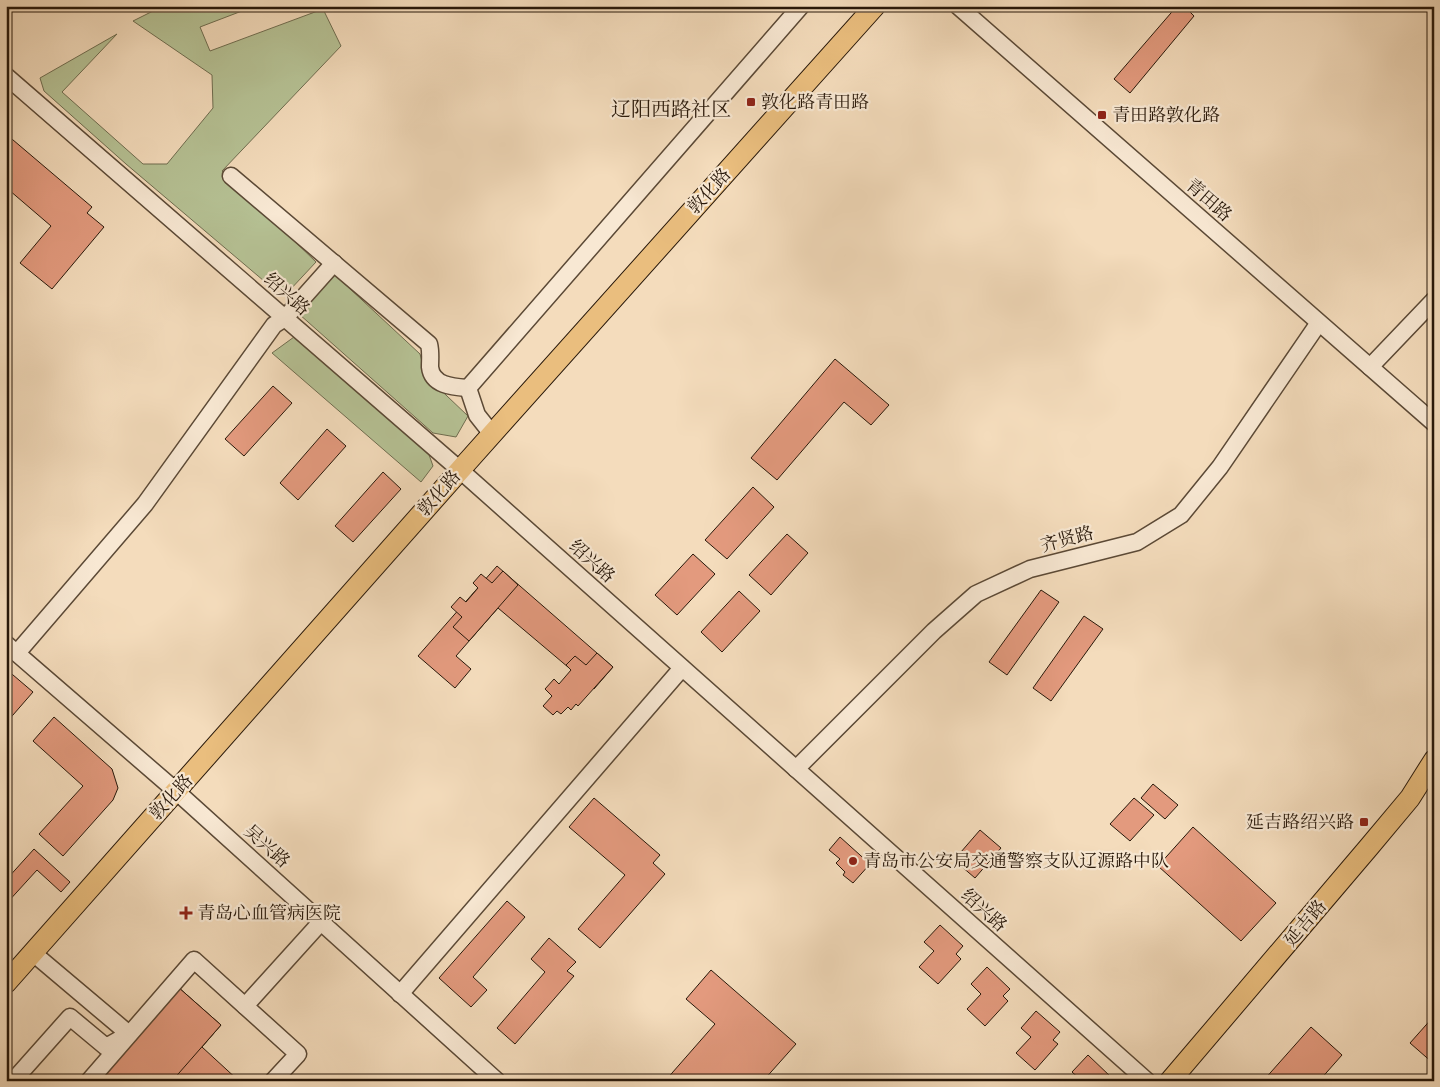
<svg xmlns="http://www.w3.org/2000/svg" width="1440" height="1087" font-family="'EB Garamond','Noto Serif SC',serif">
  <rect width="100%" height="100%" fill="#f4dcbc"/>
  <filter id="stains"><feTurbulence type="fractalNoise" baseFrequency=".004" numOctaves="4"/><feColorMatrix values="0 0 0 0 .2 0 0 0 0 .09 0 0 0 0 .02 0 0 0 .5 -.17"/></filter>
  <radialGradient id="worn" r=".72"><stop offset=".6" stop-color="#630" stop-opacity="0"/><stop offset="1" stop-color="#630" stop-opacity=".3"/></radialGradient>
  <g fill="#b6c295" stroke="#6f6d50">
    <polygon points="163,6 255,6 200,27 210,51 323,9 341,46 222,171 316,262 288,292 264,281 126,164 44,91 40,78 117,34 62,92 143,164 167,164 213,108 212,75 133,21"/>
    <polygon points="333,273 420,354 426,376 468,416 456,437 433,433 299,314"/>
    <polygon points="294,337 427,449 433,466 421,482 272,353"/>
  </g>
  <g fill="#e39a7e" stroke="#28180a">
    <polygon points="1177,6 1184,6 1194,16 1130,93 1114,79"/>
    <polygon points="6,134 92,207 87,213 104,227 52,289 20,263 51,226 9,190 6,193"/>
    <polygon points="835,359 889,405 871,425 844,402 777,480 751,458"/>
    <polygon points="273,386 292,403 244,456 225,439"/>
    <polygon points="327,429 346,446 298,500 280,483"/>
    <polygon points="383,472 401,489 353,542 335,526"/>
    <polygon points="753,487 774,507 727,559 705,540"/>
    <polygon points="787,534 808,553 771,595 749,575"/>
    <polygon points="693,554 715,574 677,615 655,595"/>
    <polygon points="497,566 613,667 594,689 498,608 456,656 471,669 455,688 418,656"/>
    <polygon points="503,571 518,585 469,641 453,627 462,617 451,607 460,597 466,602 478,588 473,583 481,574 492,583"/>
    <polygon points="1041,590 1059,602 1007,675 989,662"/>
    <polygon points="739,591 760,611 722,652 701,632"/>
    <polygon points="1084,616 1103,629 1051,701 1033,688"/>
    <polygon points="597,653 613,667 578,706 576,704 571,710 568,707 561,714 557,711 553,715 543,706 552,696 545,689 554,679 559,684 571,670 566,665 575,656 586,665"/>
    <polygon points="6,669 33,692 6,723"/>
    <polygon points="54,717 112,769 118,788 113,800 63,856 39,834 83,786 33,741"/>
    <polygon points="1153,784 1178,805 1165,819 1141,798"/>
    <polygon points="594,798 660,855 653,863 665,874 600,948 578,929 625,875 569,827"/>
    <polygon points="1134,798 1154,815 1130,841 1110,824"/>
    <polygon points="1193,827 1276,903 1241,941 1158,866"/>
    <polygon points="980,830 1001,848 975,878 954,860"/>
    <polygon points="840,837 870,864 853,883 843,875 845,872 836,863 840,859 829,850"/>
    <polygon points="34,849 70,882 61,892 37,870 6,904 6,880"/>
    <polygon points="507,901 525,917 473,977 487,990 471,1007 439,978"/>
    <polygon points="940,925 963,946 956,954 961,959 938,984 919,967 934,951 924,942"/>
    <polygon points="549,938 576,962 567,971 574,976 515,1044 497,1028 545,972 531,959"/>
    <polygon points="987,967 1010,989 1003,996 1008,1001 985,1026 967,1009 981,994 971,984"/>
    <polygon points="711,970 796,1044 763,1081 665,1081 715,1024 686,999"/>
    <polygon points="178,987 221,1025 202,1047 239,1081 94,1081"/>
    <polygon points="178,987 221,1025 172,1081 94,1081"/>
    <polygon points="1036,1011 1060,1032 1053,1040 1058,1044 1035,1070 1016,1053 1031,1037 1021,1028"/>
    <polygon points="1434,1016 1434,1064 1410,1043"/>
    <polygon points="1311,1027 1342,1055 1319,1081 1263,1081"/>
    <polygon points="1088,1055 1111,1077 1107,1081 1082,1081 1072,1072"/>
  </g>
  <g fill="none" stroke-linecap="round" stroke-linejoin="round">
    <defs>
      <g id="minor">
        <polyline points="958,6 1434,423"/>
        <polyline points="6,76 460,470 1147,1081"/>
        <path d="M 231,176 L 429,344 C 431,352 430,359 430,367 C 432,386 454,387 468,388"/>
        <polyline points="1370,367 1434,300"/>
        <polyline points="492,434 477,415 468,388 801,6"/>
        <polyline points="6,644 176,791 497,1081"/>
        <polyline points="17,653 145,504 274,325 285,318 334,263"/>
        <polyline points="796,769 934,631 976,594 1030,569 1137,542 1181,515 1220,467 1318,324"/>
        <polyline points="400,994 682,668"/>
        <polyline points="245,1006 321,922"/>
        <polyline points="13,1081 70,1017 106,1047 129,1034 33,953"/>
        <polyline points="89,1081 194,960 298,1054 273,1081"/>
      </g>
      <g id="major">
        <polyline points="6,983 460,470 875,6"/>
        <polyline points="1170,1081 1369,847 1410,798 1434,760"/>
      </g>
    </defs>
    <use href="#minor" stroke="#5b4936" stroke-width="19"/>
    <use href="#major" stroke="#28180a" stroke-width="22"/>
    <use href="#minor" stroke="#f8e8d3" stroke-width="16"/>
    <use href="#major" stroke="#eabe7e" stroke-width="20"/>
  </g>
  <g fill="#8f2418" stroke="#f8e8d3" stroke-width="2">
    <rect x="746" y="97" width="10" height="10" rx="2.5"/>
    <rect x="1097" y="110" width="10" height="10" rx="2.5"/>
    <rect x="1359" y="817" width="10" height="10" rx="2.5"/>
    <circle cx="853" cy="861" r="5"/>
    <path d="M183.5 905.5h5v5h5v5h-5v5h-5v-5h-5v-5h5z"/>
  </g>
  <g text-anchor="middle" stroke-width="4.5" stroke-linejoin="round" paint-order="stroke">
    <g font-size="18" fill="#28180a" stroke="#f8e8d3" text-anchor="start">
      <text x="761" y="108">敦化路青田路</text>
      <text x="1112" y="121">青田路敦化路</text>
      <text x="1354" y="828" text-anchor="end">延吉路绍兴路</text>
      <text x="863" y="867">青岛市公安局交通警察支队辽源路中队</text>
      <text x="197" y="919">青岛心血管病医院</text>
    </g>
    <g font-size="18" fill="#28180a" stroke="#f8e8d3">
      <text transform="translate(709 191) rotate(-48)" y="6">敦化路</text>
      <text transform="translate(1209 200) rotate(41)" y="6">青田路</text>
      <text transform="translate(287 294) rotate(41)" y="6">绍兴路</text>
      <text transform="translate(439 493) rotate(-49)" y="6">敦化路</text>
      <text transform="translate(1067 539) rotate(-15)" y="6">齐贤路</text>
      <text transform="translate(592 561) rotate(42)" y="6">绍兴路</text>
      <text transform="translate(171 797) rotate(-48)" y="6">敦化路</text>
      <text transform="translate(267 846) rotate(42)" y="6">吴兴路</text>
      <text transform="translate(984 910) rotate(42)" y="6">绍兴路</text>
      <text transform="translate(1305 923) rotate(-50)" y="6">延吉路</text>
    </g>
    <g font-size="20" fill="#28180a" stroke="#f8e8d3">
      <text x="671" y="116">辽阳西路社区</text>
    </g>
  </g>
  <rect width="1440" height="1087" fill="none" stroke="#f4dcbc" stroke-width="25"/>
  <rect x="8" y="8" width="1425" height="1072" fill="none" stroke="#28180a" stroke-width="2.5"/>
  <rect x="12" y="12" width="1415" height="1062" fill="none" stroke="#28180a"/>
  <rect width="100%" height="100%" filter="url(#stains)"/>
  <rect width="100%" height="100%" fill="url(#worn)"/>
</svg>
